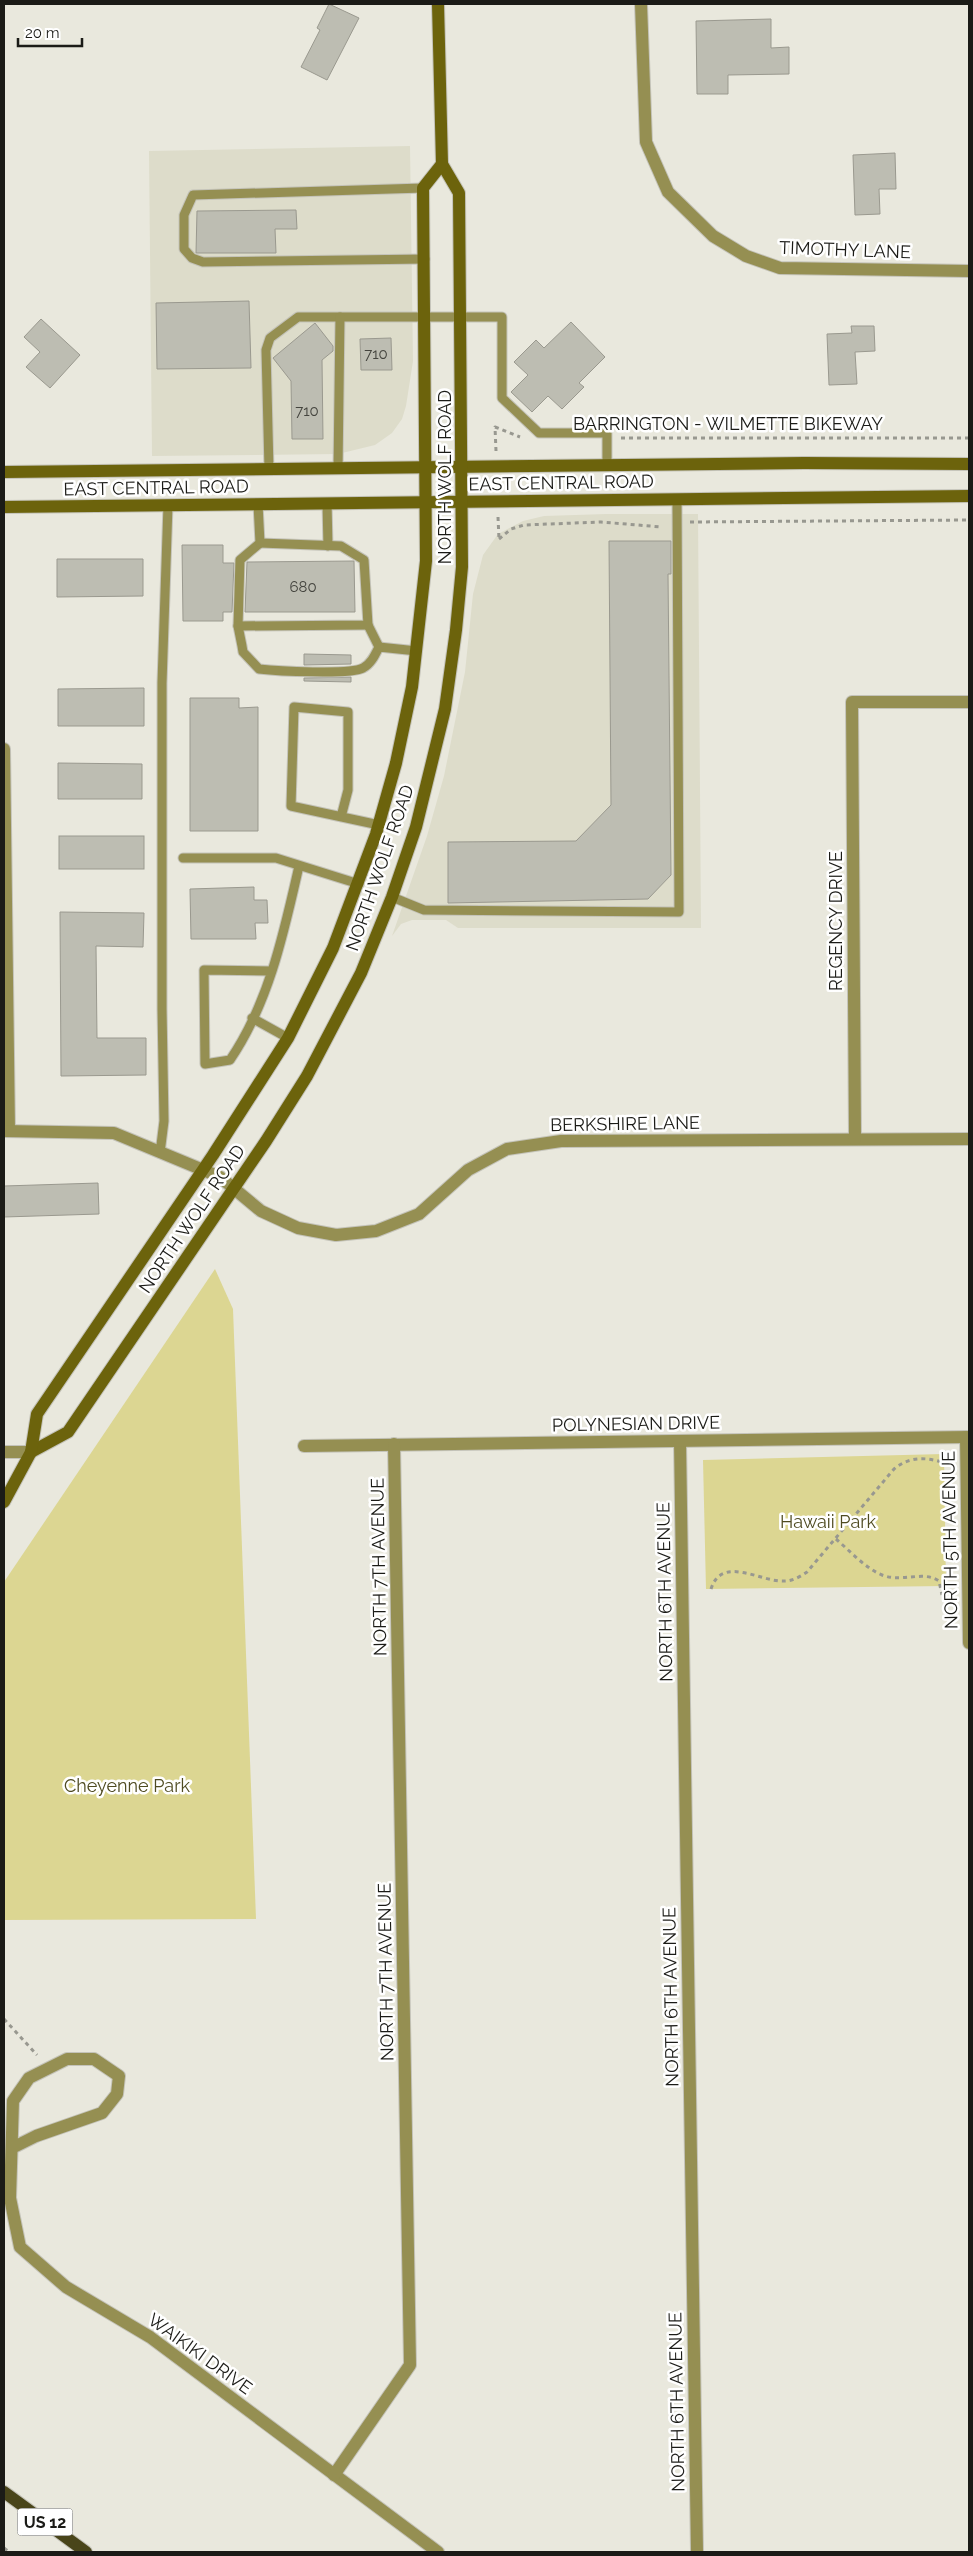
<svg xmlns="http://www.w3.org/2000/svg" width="973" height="2556" font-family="Raleway,sans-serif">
  <rect width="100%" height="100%" fill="#e9e8dd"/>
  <g fill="#dddcca">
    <polygon points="410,146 413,361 406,406 402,419 392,433 375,445 338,454 152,456 149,151"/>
    <polygon points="606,514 698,514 701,928 458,928 446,920 412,920 401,924 392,936 427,836 444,776 465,672 473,594 483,555 498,534 523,521 544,516"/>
  </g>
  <g fill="#dcd692">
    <polygon points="215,1269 233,1309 256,1919 4,1920 4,1582"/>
    <polygon points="944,1454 946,1586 706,1589 703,1460"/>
  </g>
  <g fill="#bdbdb2" stroke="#9a998f">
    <polygon points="329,4 359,18 327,80 301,67 320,30 317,28"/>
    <polygon points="771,19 771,48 789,47 789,74 728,75 728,94 697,94 696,21"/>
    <polygon points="895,153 896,189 879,189 880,214 855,215 853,155"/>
    <polygon points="296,210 297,229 275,229 276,253 196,253 197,211"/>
    <polygon points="249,301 251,368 157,369 156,303"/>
    <polygon points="41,319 80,355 50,388 26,367 40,352 24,337"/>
    <polygon points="571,322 605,357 579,383 584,387 562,409 548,396 532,412 511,392 528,375 514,362 536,340 544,348"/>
    <polygon points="315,323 333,346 333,351 322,360 323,439 292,439 291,381 273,358"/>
    <polygon points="851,326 874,326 875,351 855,352 857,384 829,385 827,334 852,333"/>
    <polygon points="391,338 392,370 361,370 360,339"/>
    <polygon points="609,541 671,541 671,574 668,574 671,875 648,899 448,903 448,842 576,841 611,805"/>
    <polygon points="182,545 223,545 223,563 234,563 232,612 223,612 223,621 183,621"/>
    <polygon points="57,559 143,559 143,596 57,597"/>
    <polygon points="354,561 355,612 245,612 247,562"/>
    <polygon points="304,654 351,655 351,664 304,665"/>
    <polygon points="351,677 351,682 304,681 304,678"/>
    <polygon points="144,688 144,726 58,726 58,689"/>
    <polygon points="190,698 239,698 239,708 258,707 258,831 190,831"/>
    <polygon points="58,763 142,764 142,799 58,799"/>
    <rect x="59" y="836" width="85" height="33"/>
    <polygon points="254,887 254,900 267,900 268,923 255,923 256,939 191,939 190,889"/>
    <polygon points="60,912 144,913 143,947 96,946 97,1038 146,1038 146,1075 61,1076"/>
    <polygon points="98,1183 99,1214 4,1217 4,1186"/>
  </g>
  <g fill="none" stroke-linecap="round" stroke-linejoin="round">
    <defs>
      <g id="lane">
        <polyline points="423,188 193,195 184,215 184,249 192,258 203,262 425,259"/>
        <polyline points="269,469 266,350 270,338 298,317 502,317 502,398 539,433 607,433 607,465"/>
        <polyline points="338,469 340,317"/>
        <polyline points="327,503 328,546"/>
        <path d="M 258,504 L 260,543 L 240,560 L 238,626 L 242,646 L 243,652 L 259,669 C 276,671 351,675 363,668 C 371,664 375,655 379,647 L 417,651"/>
        <polyline points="368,625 379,647"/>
        <polyline points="238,626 368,625 364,560 341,546 260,543"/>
        <polyline points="341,817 348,790 348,712 294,707 291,806 379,825"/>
        <polyline points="183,858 276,858 359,884"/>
        <polyline points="392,897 424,910 679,912 677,500"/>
        <path d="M 271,971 L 204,970 L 205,1064 L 230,1060 C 269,1003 284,932 299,866"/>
        <polyline points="252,1018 288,1038"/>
        <polyline points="160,1153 164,1121 162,1009 162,683 168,505"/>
      </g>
      <g id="street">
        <polyline points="641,4 646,142 668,192 713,236 746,256 780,268 969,271"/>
        <polyline points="4,749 9,1131"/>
        <polyline points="4,1131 114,1133 220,1177 261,1211 298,1228 336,1235 376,1231 419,1214 468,1170 507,1149 561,1141 969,1139"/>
        <polyline points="855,1139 852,702 969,702"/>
        <polyline points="966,1437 969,1643"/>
        <polyline points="680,1441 697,2552"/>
        <polyline points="304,1446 969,1437"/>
        <polyline points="4,1452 31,1452"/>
        <polyline points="12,2148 36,2136 102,2113 117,2094 119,2076 94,2059 67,2059 29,2078 13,2101 10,2198 20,2247 66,2287 150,2337 438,2552"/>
        <polyline points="334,2475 410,2365 394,1444"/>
      </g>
      <g id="secondary">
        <polyline points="4,472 804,463 969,464"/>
        <polyline points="4,507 969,496"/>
        <polyline points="31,1452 68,1432 266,1141 307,1076 361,973 392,897 416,827 445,709 456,630 462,567 459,193 442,164 438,4"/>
        <polyline points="4,1502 31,1452 37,1414 213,1155 288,1038 333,948 376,834 396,763 412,687 426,561 423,188 442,164"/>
      </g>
      <polyline id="primary" points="4,2492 86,2552"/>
    </defs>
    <use href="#lane" stroke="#c4c3b9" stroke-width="11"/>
    <use href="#street" stroke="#c4c3b9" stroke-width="14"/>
    <use href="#secondary" stroke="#c4c3b9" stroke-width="14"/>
    <use href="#primary" stroke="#c4c3b9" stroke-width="14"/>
    <g stroke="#989890" stroke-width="3" stroke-dasharray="4 4" stroke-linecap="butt">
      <polyline points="621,438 969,438"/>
      <polyline points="496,451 495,427 520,437"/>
      <polyline points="498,517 499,539"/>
      <polyline points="690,522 969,520"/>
      <polyline points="499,539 511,529 524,525 601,522 662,527"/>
      <path d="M 836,1539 C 850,1551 865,1568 882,1575 C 902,1583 923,1570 939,1581 L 942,1595"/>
      <path d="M 711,1589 C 722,1554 762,1583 785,1581 C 793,1581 801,1576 807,1572 L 894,1469 C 912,1454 931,1458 951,1465"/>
      <polyline points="4,2019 37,2055"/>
      <polyline points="4,2548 9,2552"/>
    </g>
    <use href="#lane" stroke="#958f52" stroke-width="9"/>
    <use href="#street" stroke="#958f52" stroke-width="12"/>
    <use href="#secondary" stroke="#6c630c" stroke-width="12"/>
    <use href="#primary" stroke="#49451a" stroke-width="12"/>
  </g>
  <g text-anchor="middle" stroke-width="5" stroke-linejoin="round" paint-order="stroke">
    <g font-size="15" fill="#44443e">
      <text x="376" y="359">710</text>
      <text x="307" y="416">710</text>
      <text x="303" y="592">680</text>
    </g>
    <rect fill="#fff" stroke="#5f5f5d" stroke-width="1" x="17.5" y="2508.5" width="55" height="27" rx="4"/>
    <g font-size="16" font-weight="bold" fill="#1b1b17">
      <text x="45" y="2528">US 12</text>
    </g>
    <g font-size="18" fill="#1b1b17" stroke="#fff">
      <text transform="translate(845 250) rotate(2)" y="6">TIMOTHY LANE</text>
      <text x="728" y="430">BARRINGTON - WILMETTE BIKEWAY</text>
      <text transform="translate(445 477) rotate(-90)" y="6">NORTH WOLF ROAD</text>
      <text transform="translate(561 483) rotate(-1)" y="6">EAST CENTRAL ROAD</text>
      <text transform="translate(156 488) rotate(-1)" y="6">EAST CENTRAL ROAD</text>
      <text transform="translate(380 868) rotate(-71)" y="6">NORTH WOLF ROAD</text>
      <text transform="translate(836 921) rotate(-90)" y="6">REGENCY DRIVE</text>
      <text transform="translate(625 1124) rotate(-1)" y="6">BERKSHIRE LANE</text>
      <text transform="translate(192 1219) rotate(-56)" y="6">NORTH WOLF ROAD</text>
      <text transform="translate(636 1424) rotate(-1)" y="6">POLYNESIAN DRIVE</text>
      <text transform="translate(950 1540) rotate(-91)" y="6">NORTH 5TH AVENUE</text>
      <text transform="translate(379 1567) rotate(-91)" y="6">NORTH 7TH AVENUE</text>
      <text transform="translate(665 1592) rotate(-91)" y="6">NORTH 6TH AVENUE</text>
      <text transform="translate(386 1972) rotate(-91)" y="6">NORTH 7TH AVENUE</text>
      <text transform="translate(671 1997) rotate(-91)" y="6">NORTH 6TH AVENUE</text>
      <text transform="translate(200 2354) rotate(36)" y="6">WAIKIKI DRIVE</text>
      <text transform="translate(677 2402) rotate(-91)" y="6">NORTH 6TH AVENUE</text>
    </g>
    <g font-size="18" fill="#4f4b21" stroke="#fff">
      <text x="828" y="1528">Hawaii Park</text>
      <text x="127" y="1792">Cheyenne Park</text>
    </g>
  </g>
  <rect width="973" height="2556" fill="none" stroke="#1b1b17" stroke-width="10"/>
  <path d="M18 38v8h64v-8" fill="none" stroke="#1b1b17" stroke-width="2.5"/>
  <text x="25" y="38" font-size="15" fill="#1b1b17" stroke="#ffffff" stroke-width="4" paint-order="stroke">20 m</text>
</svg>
